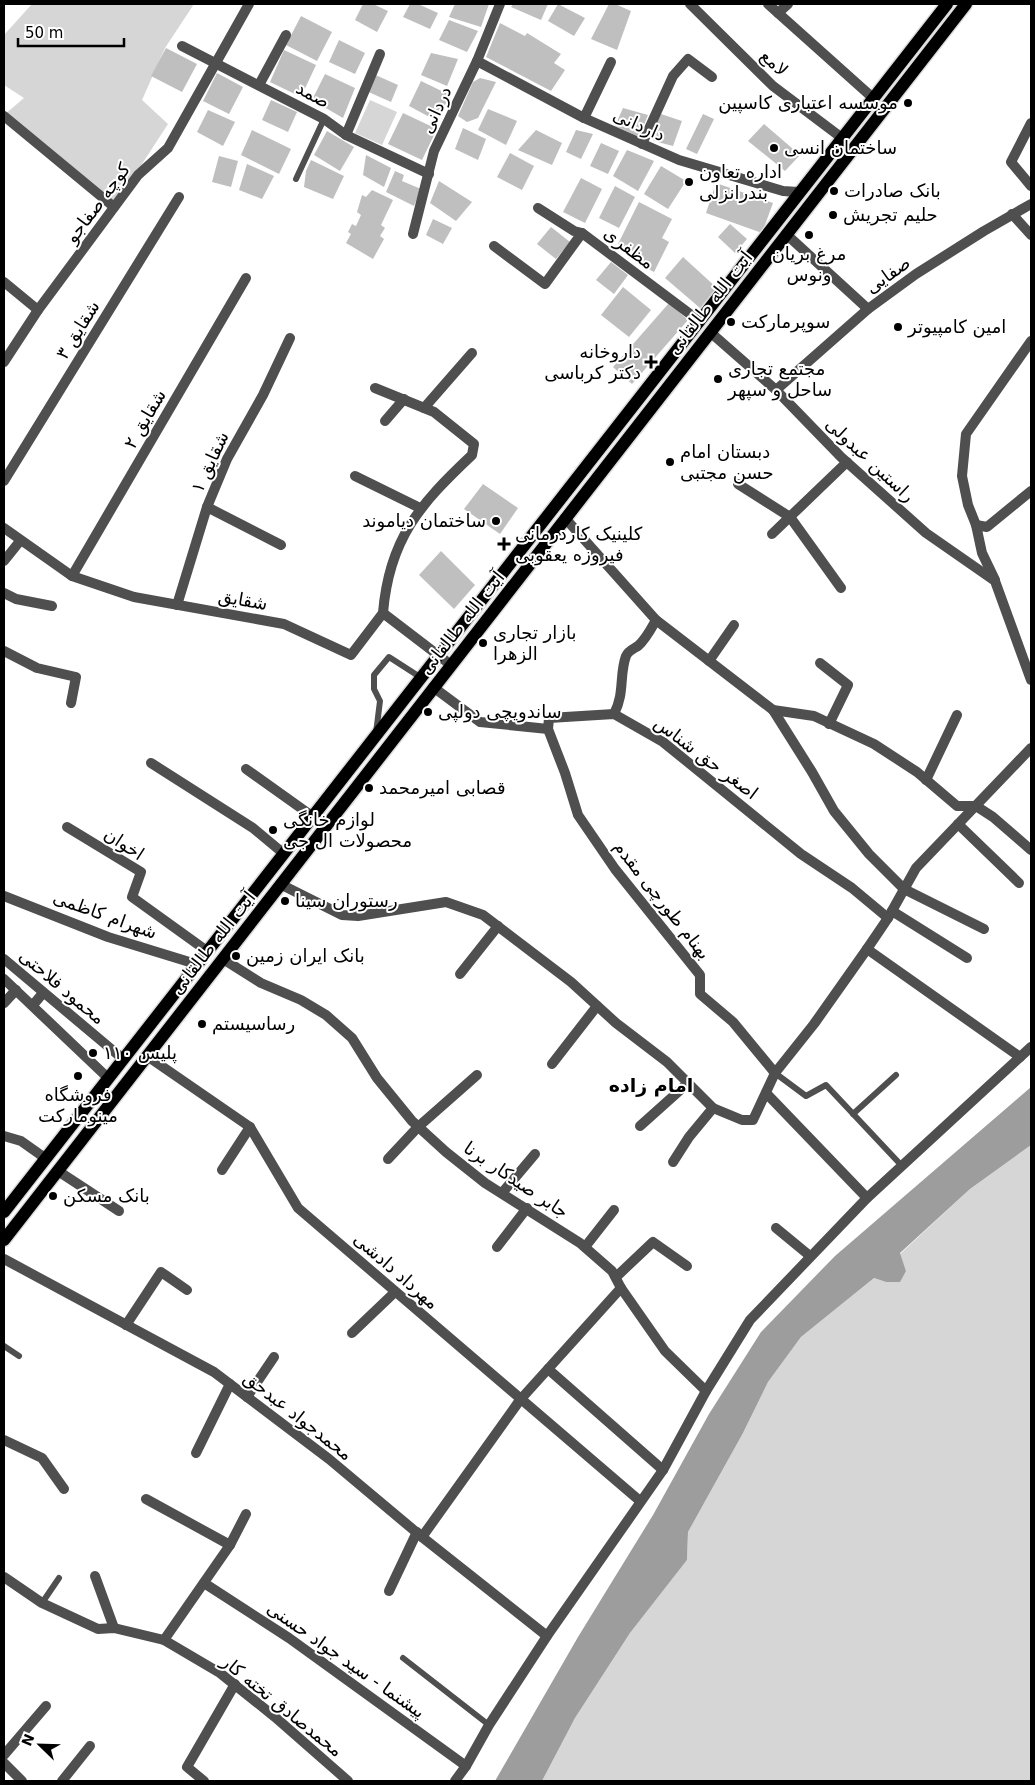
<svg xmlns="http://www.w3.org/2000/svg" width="1035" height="1785" font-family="'DejaVu Sans','Noto Sans Arabic',sans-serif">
  <rect width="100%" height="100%" fill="#fff"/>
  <g fill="#d6d6d6">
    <polygon points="32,4 194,4 165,48 142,100 168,124 114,207 4,115 24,98 4,85 4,35"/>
    <polygon points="370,100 397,112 382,145 355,133"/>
    <polygon points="1031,1145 1031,1781 542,1781 575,1718 630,1633 687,1560 688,1532 743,1433 768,1382 801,1337 874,1278 886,1282 906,1271 900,1254 970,1189"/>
  </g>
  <polygon fill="#9d9d9d" points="1031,1087 1031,1145 970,1189 900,1253 906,1271 900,1282 886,1282 874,1278 801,1337 768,1382 743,1433 688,1532 687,1560 630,1633 575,1718 542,1781 495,1781 578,1637 653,1515 709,1414 761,1332 835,1256"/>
  <g fill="#bfbfbf">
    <polygon points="363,4 373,4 388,11 377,32 355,20"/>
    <polygon points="410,4 418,4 438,13 430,29 403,17"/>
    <polygon points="455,4 489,4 481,27 449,17"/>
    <polygon points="513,4 548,4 541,20 511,7"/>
    <polygon points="558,4 585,18 574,36 548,21"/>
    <polygon points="609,4 615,4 631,11 617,50 591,39"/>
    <polygon points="301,16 332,32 317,61 286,45"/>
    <polygon points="449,20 478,31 467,52 439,40"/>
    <polygon points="500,23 525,36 527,33 561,54 554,63 565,70 551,91 486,57"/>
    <polygon points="339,40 365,53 355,74 329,62"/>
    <polygon points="166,48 197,64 182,92 151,76"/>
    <polygon points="284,50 316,65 301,97 270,82"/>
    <polygon points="431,53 458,59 447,86 421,75"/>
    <polygon points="217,73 243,87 229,114 203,101"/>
    <polygon points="371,73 398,85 391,102 364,90"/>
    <polygon points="325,74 355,88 343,118 312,100"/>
    <polygon points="480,78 496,82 478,118 467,122 458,116 473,82"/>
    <polygon points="421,81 450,95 437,121 409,106"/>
    <polygon points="271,100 297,112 288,132 262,120"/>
    <polygon points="623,108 648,115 639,137 615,126"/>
    <polygon points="488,109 517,121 506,145 478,130"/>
    <polygon points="208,110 235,122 223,146 197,132"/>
    <polygon points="403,113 437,129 422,160 388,144"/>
    <polygon points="661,114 682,121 673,146 654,141 647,133 653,120"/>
    <polygon points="703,114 714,119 697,154 686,149"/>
    <polygon points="764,124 800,155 785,171 748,141"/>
    <polygon points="463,128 486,139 478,160 455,149"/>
    <polygon points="252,130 291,149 279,174 241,155"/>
    <polygon points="536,130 562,143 552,165 518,150"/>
    <polygon points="576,130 593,134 581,159 566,152"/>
    <polygon points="327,131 354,147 340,171 314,155"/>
    <polygon points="601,143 619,151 608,174 590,166"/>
    <polygon points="627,150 654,161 638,191 613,176"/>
    <polygon points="510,153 534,166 522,190 497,177"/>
    <polygon points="366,155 391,168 384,187 363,175"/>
    <polygon points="219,156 238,161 231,187 212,182"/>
    <polygon points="311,160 344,176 333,199 304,187 306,171"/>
    <polygon points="247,164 274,176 262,199 239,190"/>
    <polygon points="661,166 686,181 668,209 644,194"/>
    <polygon points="395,171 404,175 402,181 421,189 414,206 386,192"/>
    <polygon points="581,178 602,189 585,223 563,212"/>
    <polygon points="439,181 472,202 456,221 430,203"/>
    <polygon points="716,183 773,203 762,233 706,213"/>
    <polygon points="615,186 635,197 619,228 599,218"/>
    <polygon points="372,190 393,200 381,225 385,228 380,236 384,239 373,259 346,243 351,234 348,232 352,224 356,226 361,215 357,212 362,195 366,197"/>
    <polygon points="639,202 672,219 662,238 669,242 654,272 628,258 631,251 618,244"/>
    <polygon points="433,219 452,228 443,244 426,235"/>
    <polygon points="730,224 747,239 735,253 718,237"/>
    <polygon points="551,227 570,242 556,259 537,244"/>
    <polygon points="683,257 717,288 700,308 665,278"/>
    <polygon points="611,262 628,275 614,294 596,280"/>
    <polygon points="623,287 651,310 629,337 601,315"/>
    <polygon points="669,303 688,320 632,384 613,367"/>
    <polygon points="483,484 518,508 500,534 464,509"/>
    <polygon points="441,551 475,585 454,609 419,575"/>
  </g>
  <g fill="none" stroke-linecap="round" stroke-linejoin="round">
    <defs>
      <g id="primary">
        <polyline points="4,1212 947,4"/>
        <polyline points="4,1240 966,4"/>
      </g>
    </defs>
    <use href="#primary" stroke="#dbdbdb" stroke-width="15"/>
    <g stroke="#4f4f4f" stroke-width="6">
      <polyline points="296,179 324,119"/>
      <polyline points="376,733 380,701 374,689 374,675 389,657 420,677"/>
      <polyline points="775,1073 806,1096 826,1085 902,1166"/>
      <polyline points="853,1114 896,1075"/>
      <polyline points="4,1346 19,1356"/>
      <polyline points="42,1603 59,1578"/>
      <polyline points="403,1658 489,1725"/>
    </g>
    <g stroke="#4f4f4f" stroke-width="10">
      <polyline points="690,4 773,86 842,138"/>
      <polyline points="768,4 873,98"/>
      <polyline points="778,13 788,4"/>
      <polyline points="182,46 324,119 346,135 429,174"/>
      <polyline points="477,61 584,118 679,160 783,191 798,192"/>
      <polyline points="259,85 286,35"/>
      <polyline points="4,116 114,207"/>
      <polyline points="584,118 611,62"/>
      <polyline points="1031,123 1011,162 1031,186"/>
      <polyline points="346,135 380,54"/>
      <polyline points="642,144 673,76 688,59 712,77"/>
      <polyline points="538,208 574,231 582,233 698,320"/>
      <polyline points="1012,214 1031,235"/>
      <polyline points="413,234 434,151 477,61 500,4"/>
      <polyline points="786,234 868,309"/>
      <polyline points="494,246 545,284 582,233"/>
      <polyline points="4,282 38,310"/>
      <polyline points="710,332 776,390 841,457 926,533 995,581 1031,680"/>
      <polyline points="4,362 38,310 138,175 168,148 249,4"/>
      <path d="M 375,388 L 434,412 L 474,444 L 472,455 C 420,504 389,539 383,613"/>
      <polyline points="424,408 472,353"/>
      <polyline points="385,421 404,399"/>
      <polyline points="355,476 420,508"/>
      <polyline points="4,481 179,197"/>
      <polyline points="738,484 790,517 841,588"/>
      <polyline points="207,507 281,545"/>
      <polyline points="565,518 656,620 773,710 814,716 874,744 917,772 957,806 976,806 993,817 1031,850"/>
      <polyline points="976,525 968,505 962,476 966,434 1031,341"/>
      <polyline points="772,534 847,462"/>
      <polyline points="4,561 20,541"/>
      <polyline points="72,576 246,278"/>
      <polyline points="995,580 982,553 976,525 987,527 1031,491"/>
      <polyline points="4,593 16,599 52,606"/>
      <polyline points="177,605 207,507 227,459 263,395 290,338"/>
      <polyline points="4,651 37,668 76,677 71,703"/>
      <polyline points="709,661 734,625"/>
      <polyline points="820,663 848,685 829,724"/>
      <polyline points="433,687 480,722 548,729 549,718 614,714 663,742 801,854 852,888 888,918"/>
      <polyline points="773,710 812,772 834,811 869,854 904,889 984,929"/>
      <path d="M 614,714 C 625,693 619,675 626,656 C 628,651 633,649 638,646 C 646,639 651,629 656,620"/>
      <polyline points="548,729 565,773 578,815 615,869 700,975 700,994 733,1022 775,1073"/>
      <polyline points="151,763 253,828 283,853"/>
      <polyline points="246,769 312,816"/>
      <polyline points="926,780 957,715"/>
      <polyline points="958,824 1019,883"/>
      <polyline points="67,827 141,872 132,897 207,951"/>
      <polyline points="280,884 342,915 358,916 446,902 483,915 571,982 616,1023 667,1062 713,1108 742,1120 753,1120 775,1073 814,1024 867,949 888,918 916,868 1031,748"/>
      <polyline points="4,896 108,937 196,964"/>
      <polyline points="892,911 967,958"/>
      <polyline points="867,949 1020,1057"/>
      <polyline points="223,959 261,983 301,1000 326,1015 352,1038 377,1078 412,1121 446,1152 485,1183 580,1243 612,1271 621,1288 665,1351 706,1391"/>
      <polyline points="460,974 498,926"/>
      <polyline points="4,1003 16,990"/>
      <polyline points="33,1005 43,993"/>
      <polyline points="147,1056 250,1127 298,1208 640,1501"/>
      <polyline points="552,1064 597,1006"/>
      <polyline points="766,1093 867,1198"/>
      <polyline points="640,1126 688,1083"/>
      <polyline points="4,1136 21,1141 45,1158"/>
      <polyline points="388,1159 418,1127 477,1075"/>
      <polyline points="673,1162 689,1137 713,1108"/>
      <polyline points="222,1170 250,1127"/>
      <polyline points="58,1171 119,1211"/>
      <polyline points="502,1193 535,1154"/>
      <polyline points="776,1228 810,1256"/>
      <polyline points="497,1247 527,1208"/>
      <polyline points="585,1247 614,1210"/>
      <polyline points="4,1259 214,1372 329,1459 422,1537 547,1636"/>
      <polyline points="616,1277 653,1242 687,1266"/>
      <polyline points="126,1325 161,1272 187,1290"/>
      <polyline points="352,1333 395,1292"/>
      <polyline points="548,1369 663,1470"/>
      <polyline points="247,1397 274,1357"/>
      <polyline points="4,1440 42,1458 64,1489"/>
      <polyline points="196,1453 230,1384"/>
      <polyline points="146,1499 230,1545"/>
      <polyline points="422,1537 520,1400 621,1288"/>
      <polyline points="95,1576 114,1628"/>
      <polyline points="4,1577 42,1603 98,1629 114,1628 164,1640 220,1673 275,1717 348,1781"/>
      <polyline points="204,1583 289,1638 466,1766"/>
      <polyline points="389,1591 417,1532"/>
      <polyline points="164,1640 230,1545 246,1514"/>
      <polyline points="4,1755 46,1706"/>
      <polyline points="62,1781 90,1746"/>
      <polyline points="204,1781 187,1767 235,1684"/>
    </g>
    <g stroke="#4f4f4f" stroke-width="10">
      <polyline points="776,390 868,309 916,274 984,231 1031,204"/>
      <polyline points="4,528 72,576 134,597 284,624 351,655 383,613 451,665"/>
      <polyline points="4,959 123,1059"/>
      <polyline points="4,979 108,1078"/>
      <polyline points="4,1763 22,1781"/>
      <polyline points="455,1781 466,1766 489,1725 547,1636 663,1470 706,1391 750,1320 867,1198 1031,1047"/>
    </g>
    <use href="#primary" stroke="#000" stroke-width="12"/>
  </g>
  <g fill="#000" stroke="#fff" stroke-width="2">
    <circle cx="908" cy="103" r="5"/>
    <circle cx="774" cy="148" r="5"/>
    <circle cx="689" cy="182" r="5"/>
    <circle cx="834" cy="191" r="5"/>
    <circle cx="833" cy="215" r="5"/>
    <circle cx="809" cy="235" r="5"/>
    <circle cx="731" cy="322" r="5"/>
    <circle cx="898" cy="327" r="5"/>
    <path d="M648.5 354.5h5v5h5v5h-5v5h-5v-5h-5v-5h5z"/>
    <circle cx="718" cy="379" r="5"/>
    <circle cx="670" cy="462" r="5"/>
    <circle cx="496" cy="521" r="5"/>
    <path d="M501.5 536.5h5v5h5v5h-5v5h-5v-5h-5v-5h5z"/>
    <circle cx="483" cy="643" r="5"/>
    <circle cx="428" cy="712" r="5"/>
    <circle cx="369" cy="788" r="5"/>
    <circle cx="273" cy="830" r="5"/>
    <circle cx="285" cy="901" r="5"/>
    <circle cx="236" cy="956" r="5"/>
    <circle cx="202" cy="1024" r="5"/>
    <circle cx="93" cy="1053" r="5"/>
    <circle cx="78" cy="1076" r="5"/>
    <circle cx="53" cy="1196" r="5"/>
  </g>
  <g text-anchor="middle" stroke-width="4" stroke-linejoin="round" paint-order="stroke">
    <g font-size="18" fill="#000" stroke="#fff">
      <text transform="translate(774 63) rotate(43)" y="6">لامع</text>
      <text transform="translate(313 95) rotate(29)" y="6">صمد</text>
      <text transform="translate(436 110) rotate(-65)" y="6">دردانی</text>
      <text transform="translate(639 125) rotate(24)" y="6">داردانی</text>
      <text transform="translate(98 203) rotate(-53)" y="6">کوچه صفاجو</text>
      <text transform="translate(629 248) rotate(37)" y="6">مظفری</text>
      <text transform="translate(888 275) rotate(-35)" y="6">صفایی</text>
      <text transform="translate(710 303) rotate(-52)" y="6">آیت الله طالقانی</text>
      <text transform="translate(78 330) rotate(-58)" y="6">شقایق ۳</text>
      <text transform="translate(145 419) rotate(-60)" y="6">شقایق ۲</text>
      <text transform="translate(870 460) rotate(43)" y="6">راستین عبدولی</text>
      <text transform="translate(210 462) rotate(-65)" y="6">شقایق ۱</text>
      <text transform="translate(243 600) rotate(10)" y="6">شقایق</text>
      <text transform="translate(462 623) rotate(-52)" y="6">آیت الله طالقانی</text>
      <text transform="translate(706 758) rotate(37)" y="6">اصغر حق شناس</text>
      <text transform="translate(124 844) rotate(33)" y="6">اخوان</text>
      <text transform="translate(662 900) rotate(52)" y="6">بهنام طورچی مقدم</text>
      <text transform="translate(105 915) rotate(20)" y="6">شهرام کاظمی</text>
      <text transform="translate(213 943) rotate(-52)" y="6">آیت الله طالقانی</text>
      <text transform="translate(62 987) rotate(40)" y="6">محمود فلاحتی</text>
      <text transform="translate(516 1180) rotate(34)" y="6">جابر صیدکار برنا</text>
      <text transform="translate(396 1271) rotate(41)" y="6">مهرداد دادشی</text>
      <text transform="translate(298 1416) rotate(38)" y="6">محمدجواد عبدحق</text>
      <text transform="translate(346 1660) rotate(35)" y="6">پیشنما - سید جواد حسنی</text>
      <text transform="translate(282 1706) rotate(39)" y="6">محمدصادق تخته کار</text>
    </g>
    <g font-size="18" fill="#000" stroke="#fff" text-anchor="start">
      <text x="898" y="109" text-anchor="end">موسسه اعتباری کاسپین</text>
      <text x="784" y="154">ساختمان انسی</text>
      <text x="699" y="178">اداره تعاون<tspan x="699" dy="21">بندرانزلی</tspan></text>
      <text x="844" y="197">بانک صادرات</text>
      <text x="843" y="221">حلیم تجریش</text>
      <text x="809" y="260" text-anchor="middle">مرغ بریان<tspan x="809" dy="21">ونوس</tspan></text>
      <text x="741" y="328">سوپرمارکت</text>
      <text x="908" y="333">امین کامپیوتر</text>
      <text x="641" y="358" text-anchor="end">داروخانه<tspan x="641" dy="21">دکتر کرباسی</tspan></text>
      <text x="728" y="375">مجتمع تجاری<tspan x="728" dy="21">ساحل و سپهر</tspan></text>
      <text x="680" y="458">دبستان امام<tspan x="680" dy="21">حسن مجتبی</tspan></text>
      <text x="486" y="527" text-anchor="end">ساختمان دیاموند</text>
      <text x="515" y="540">کلینیک کاردرمانی<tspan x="515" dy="21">فیروزه یعقوبی</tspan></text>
      <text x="493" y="639">بازار تجاری<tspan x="493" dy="21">الزهرا</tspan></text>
      <text x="438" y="718">ساندویچی دولپی</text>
      <text x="379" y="794">قصابی امیرمحمد</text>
      <text x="283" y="826">لوازم خانگی<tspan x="283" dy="21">محصولات ال جی</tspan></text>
      <text x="295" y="907">رستوران سینا</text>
      <text x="246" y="962">بانک ایران زمین</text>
      <text x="212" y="1030">رساسیستم</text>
      <text x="103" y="1059">پلیس ۱۱۰</text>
      <text x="78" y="1101" text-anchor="middle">فروشگاه<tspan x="78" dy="21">مینومارکت</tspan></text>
      <text x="63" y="1202">بانک مسکن</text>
    </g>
    <g font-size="19" font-weight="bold" fill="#000" stroke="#fff">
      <text x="651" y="1092">امام زاده</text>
    </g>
  </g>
  <rect width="1035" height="1785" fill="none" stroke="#000000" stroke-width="10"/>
  <g transform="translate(40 1745) rotate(293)" stroke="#ffffff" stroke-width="4" paint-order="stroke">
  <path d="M0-4L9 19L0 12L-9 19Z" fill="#000000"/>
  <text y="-8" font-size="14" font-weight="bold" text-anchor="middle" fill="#000000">N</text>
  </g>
  <path d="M18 38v8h106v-8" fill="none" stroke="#000000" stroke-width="2.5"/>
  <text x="25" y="38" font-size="15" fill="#000000" stroke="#ffffff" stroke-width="4" paint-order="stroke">50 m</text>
</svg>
